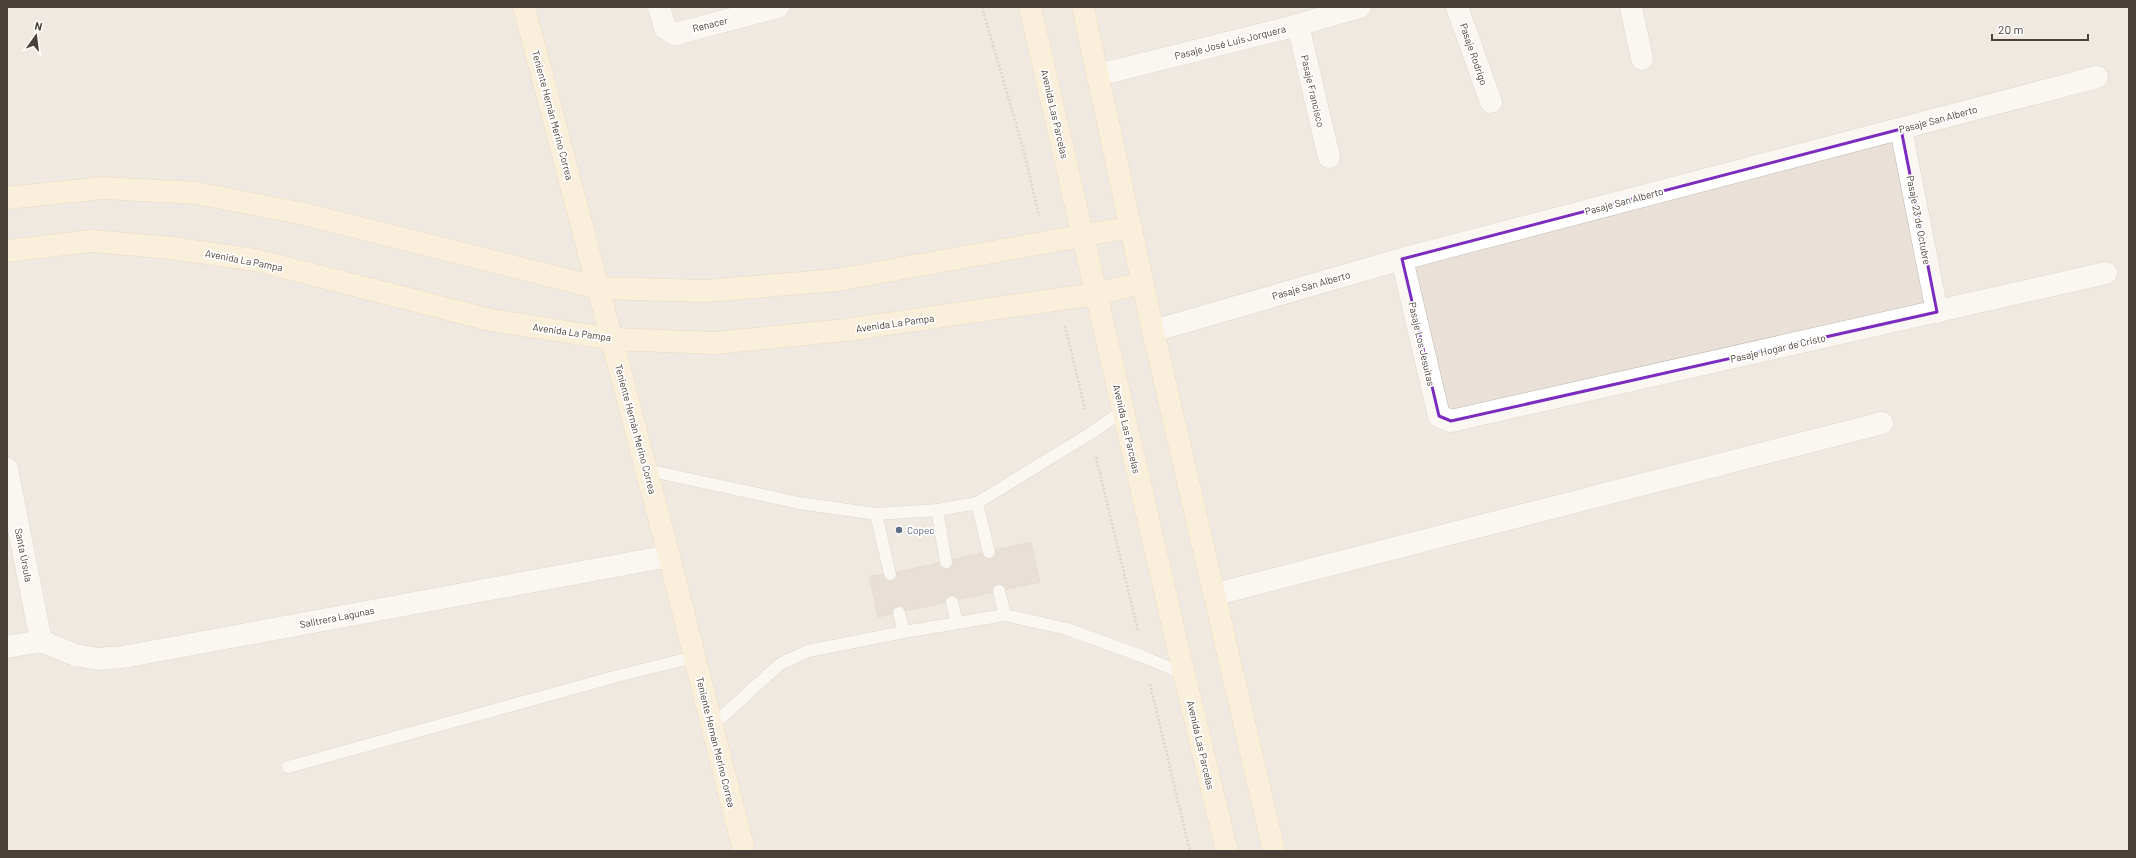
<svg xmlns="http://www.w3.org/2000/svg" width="2136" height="858" font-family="Barlow,sans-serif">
  <rect width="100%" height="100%" fill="#f5f0e9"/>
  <rect fill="#e9e1d7" x="7" y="7" width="2122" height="844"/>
  <polygon fill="#d7cbbe" stroke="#d2c2b1" points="1031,542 1040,582 878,617 869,576 890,574"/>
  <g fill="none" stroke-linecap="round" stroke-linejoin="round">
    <defs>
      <g id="lane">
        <polyline points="647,470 799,503 876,514 890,574"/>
        <polyline points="937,510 946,562"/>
        <polyline points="876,514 937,510 977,503"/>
        <polyline points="989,552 977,503 1091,433 1123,411"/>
        <polyline points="999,591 1005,615"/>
        <polyline points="952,602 957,623"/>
        <polyline points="899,613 904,632 1005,615 1067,629 1144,657 1184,674"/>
        <polyline points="712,726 780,664 808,651 904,632"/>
        <polyline points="288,767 625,674 694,657"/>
      </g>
      <g id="street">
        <polyline points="659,7 665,28 675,34 778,7"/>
        <polyline points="1457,7 1491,102"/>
        <polyline points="1631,7 1642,59"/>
        <polyline points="1298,25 1329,157"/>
        <polyline points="1098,75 1298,25 1360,7"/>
        <polyline points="1901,129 1937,312"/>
        <polyline points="1402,259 1439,416 1451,421 2106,273"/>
        <polyline points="1153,331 1402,259 2097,77"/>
        <polyline points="7,469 41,641"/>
        <polyline points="1216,594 1882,423"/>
        <polyline points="7,647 41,641 75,655 99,659 123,657 669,556"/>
      </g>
      <g id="secondary">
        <polyline points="524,7 669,556 744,851"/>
        <polyline points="1030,7 1184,674 1227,851"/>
        <polyline points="1083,7 1153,331 1274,851"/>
        <polyline points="7,198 103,188 196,193 304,214 599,288 706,291 837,280 1131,227"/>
        <polyline points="7,251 91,241 172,248 255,260 491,320 612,339 715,343 846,330 1096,294 1143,283"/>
      </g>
    </defs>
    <use href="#lane" stroke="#c1b7ab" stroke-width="13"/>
    <use href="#street" stroke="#c1b7ab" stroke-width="23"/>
    <use href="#secondary" stroke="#d6c097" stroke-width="23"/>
    <g stroke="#c3b19c" stroke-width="2.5" stroke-dasharray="2 2" stroke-linecap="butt">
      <polyline points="982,7 1023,148 1039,216"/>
      <polyline points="1065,326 1085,409"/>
      <polyline points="1096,457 1138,631"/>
      <polyline points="1150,684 1190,851"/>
    </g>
    <use href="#lane" stroke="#fff" stroke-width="12"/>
    <use href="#street" stroke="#fff" stroke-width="22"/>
    <use href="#secondary" stroke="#ffedc8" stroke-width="22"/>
  </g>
  <path d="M0 0H2136V858H0ZM 1901,129 L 1937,312 L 1451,421 L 1439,416 L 1402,259 Z" fill="#f5f0e9" fill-opacity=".55" fill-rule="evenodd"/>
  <path fill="none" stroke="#7b2cbf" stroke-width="3" stroke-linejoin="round" d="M 1901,129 L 1937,312 L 1451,421 L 1439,416 L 1402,259 Z"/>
  <circle fill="#5c6f8a" stroke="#fff" stroke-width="1.5" cx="899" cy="530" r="4"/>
  <g text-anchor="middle" stroke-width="3.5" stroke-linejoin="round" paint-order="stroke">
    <g font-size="10" fill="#494037" stroke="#fff">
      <text transform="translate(710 24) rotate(-14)" y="4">Renacer</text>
      <text transform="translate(1230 42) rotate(-14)" y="4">Pasaje José Luis Jorquera</text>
      <text transform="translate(1474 54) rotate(71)" y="4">Pasaje Rodrigo</text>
      <text transform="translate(1313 91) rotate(77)" y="4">Pasaje Francisco</text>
      <text transform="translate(1055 114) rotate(77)" y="4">Avenida Las Parcelas</text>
      <text transform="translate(553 115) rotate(75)" y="4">Teniente Hernán Merino Correa</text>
      <text transform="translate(1938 119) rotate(-15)" y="4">Pasaje San Alberto</text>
      <text transform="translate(1624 201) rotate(-15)" y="4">Pasaje San Alberto</text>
      <text transform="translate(1919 220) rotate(79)" y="4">Pasaje 23 de Octubre</text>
      <text transform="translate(244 260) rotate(11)" y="4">Avenida La Pampa</text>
      <text transform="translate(1311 285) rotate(-16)" y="4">Pasaje San Alberto</text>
      <text transform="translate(895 323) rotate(-8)" y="4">Avenida La Pampa</text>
      <text transform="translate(572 332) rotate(8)" y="4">Avenida La Pampa</text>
      <text transform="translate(1422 344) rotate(77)" y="4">Pasaje Los Jesuitas</text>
      <text transform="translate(1778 348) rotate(-13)" y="4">Pasaje Hogar de Cristo</text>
      <text transform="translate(636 429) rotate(75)" y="4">Teniente Hernán Merino Correa</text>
      <text transform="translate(1127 429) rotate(77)" y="4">Avenida Las Parcelas</text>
      <text transform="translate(24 555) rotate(79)" y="4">Santa Úrsula</text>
      <text transform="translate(337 617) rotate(-11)" y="4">Salitrera Lagunas</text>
      <text transform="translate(716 742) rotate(76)" y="4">Teniente Hernán Merino Correa</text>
      <text transform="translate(1201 745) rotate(77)" y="4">Avenida Las Parcelas</text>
    </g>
    <g font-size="10" fill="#4e5e75" stroke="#fff" text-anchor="start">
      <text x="907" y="534">Copec</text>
    </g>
  </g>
  <rect width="2136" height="858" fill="none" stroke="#494037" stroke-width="16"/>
  <g transform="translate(36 36) rotate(14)" stroke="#ffffff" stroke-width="3" paint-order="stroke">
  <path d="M0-3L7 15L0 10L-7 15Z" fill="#494037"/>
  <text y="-6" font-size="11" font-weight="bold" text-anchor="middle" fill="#494037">N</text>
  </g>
  <path d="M1992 34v6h96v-6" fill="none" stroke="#494037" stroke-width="2"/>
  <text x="1998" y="34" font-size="12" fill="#494037" stroke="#ffffff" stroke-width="3" paint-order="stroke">20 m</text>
</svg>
